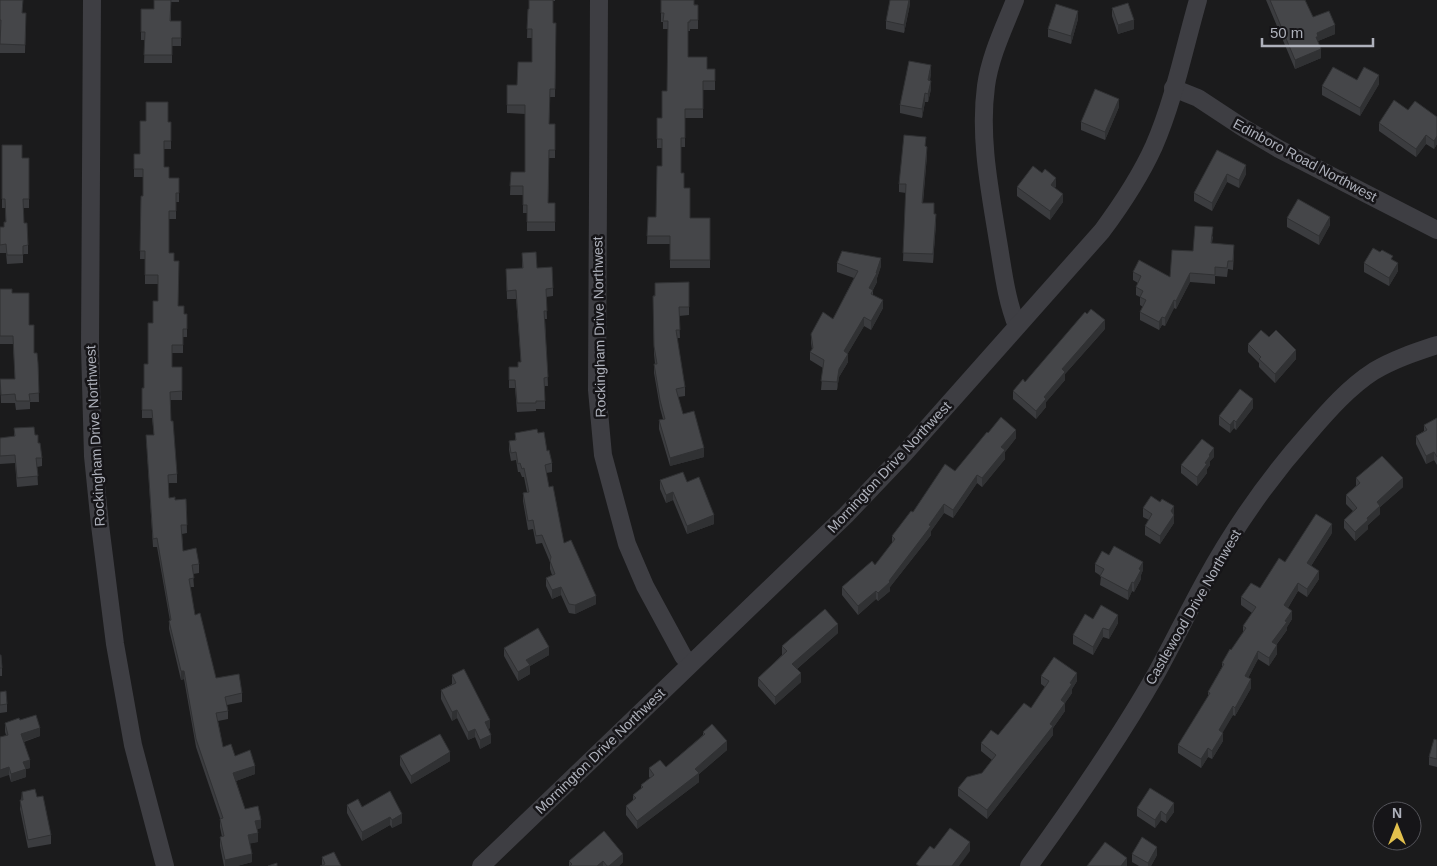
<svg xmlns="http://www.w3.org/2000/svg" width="1437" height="866" font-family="Helvetica,sans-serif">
  <rect width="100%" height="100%" fill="#1b1b1c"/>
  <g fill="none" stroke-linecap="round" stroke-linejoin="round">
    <g stroke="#3e3e43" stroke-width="18">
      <polyline points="92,0 90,347 93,456 100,525 115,644 133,745 165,866"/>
      <polyline points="599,0 597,390 603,455 627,544 645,586 683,656 690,664"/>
      <path d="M 1015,0 C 1004,28 990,56 986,86 C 979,138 990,191 998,241 C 1003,270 1006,299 1017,326"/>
      <polyline points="1173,88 1198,98 1242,127 1279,149 1437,230"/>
      <path d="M 481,866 L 846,515 L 904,454 L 1102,231 C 1122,204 1140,177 1154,146 C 1174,100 1184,49 1198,0"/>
      <path d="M 1029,866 C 1074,804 1118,741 1156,674 C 1173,643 1188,612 1205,581 C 1234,528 1269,478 1309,433 C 1328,411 1349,387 1374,371 C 1394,359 1416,352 1437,345"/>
    </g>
  </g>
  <g fill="#3b3c3f">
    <polygon points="0,0 23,13 26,13 25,53 0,53"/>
    <polygon points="154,0 179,0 179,2 171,2 171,21 181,21 181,46 172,46 172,63 144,63 145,40 141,40 141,9 154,9"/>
    <polygon points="529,0 555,0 555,1 553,1 553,23 556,23 555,97 550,97 549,124 555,124 555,158 549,158 548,203 555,203 555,231 527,231 527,213 523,213 523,195 510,195 511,172 525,172 525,114 507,113 507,85 517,85 532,62 532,38 527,38 528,9 529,9"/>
    <polygon points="661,0 698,5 698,29 690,29 690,31 688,31 688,57 707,69 715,69 715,90 703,90 703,118 685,118 685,147 681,147 681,173 690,218 710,218 710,268 670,268 670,244 647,244 648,217 656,217 662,166 662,148 657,148 657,118 662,118 667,91 668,29 663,29 663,22 661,22"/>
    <polygon points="910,0 910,4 904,33 886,29 886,21"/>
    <polygon points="1266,0 1305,0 1313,17 1335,34 1318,41 1321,58 1295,69"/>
    <polygon points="1112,8 1134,29 1118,34 1112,16"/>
    <polygon points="1078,19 1071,44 1048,37 1048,29"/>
    <polygon points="931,73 930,81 931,89 928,102 925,102 922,118 900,113 900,105"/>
    <polygon points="1357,80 1379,84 1360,116 1322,95 1322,86"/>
    <polygon points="1119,107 1105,140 1081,130 1081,122"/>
    <polygon points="1408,110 1437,117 1437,144 1434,149 1426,144 1416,157 1379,131 1379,123"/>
    <polygon points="168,122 171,122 171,149 164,149 164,167 169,178 179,178 179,202 176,202 176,219 169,219 169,253 174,261 178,306 184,314 187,314 187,337 183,337 183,353 172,353 172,367 182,367 182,400 170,400 171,421 177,474 177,483 168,483 169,498 175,500 186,499 187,533 182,534 183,551 199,564 199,573 193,574 194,587 190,587 195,615 216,678 242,693 242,702 227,705 228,711 228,719 218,721 223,747 235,756 255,774 236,781 245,809 261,828 257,829 258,842 250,843 252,862 237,866 224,866 220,846 220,837 222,837 220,827 220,818 196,747 184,679 181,680 169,629 169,621 170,621 157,547 153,547 146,435 154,435 152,418 142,418 142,388 144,388 148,364 153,323 158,301 158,284 145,284 145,259 140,259 141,196 143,196 143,177 134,177 134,154 140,154"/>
    <polygon points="2,145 22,158 29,158 29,208 23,208 24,223 28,245 28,254 23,254 23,263 7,264 6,253 0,253 0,227 4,227 6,222 5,208 2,208"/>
    <polygon points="926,146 927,155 923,203 934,214 936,223 933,263 903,261 906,193 899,192 899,184"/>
    <polygon points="1217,150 1246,174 1239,188 1227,182 1212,211 1194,201 1194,193"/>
    <polygon points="1056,186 1055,188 1063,202 1050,220 1017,196 1017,187"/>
    <polygon points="1287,218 1330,225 1319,245 1287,227"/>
    <polygon points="1213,236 1212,243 1234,253 1233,270 1228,269 1227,277 1215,276 1215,284 1190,282 1176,309 1174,308 1165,326 1162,325 1159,330 1140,320 1140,312 1143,307 1140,305 1140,297 1136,295 1136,287 1138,283 1133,280 1133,272 1170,277"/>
    <polygon points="522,253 537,268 553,288 553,296 546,297 547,319 545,319 548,386 545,386 545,409 536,409 536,411 517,412 515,388 509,388 509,367 518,367 521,362 516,299 507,299 506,269 522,268"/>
    <polygon points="837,263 881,266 877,278 877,282 873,290 873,295 883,308 871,330 864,326 848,353 848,362 839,377 837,390 821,390 823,368 810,360 810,352 812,350 811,343 811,334 833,319 854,278 837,272"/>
    <polygon points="1364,263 1398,271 1389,286 1364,272"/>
    <polygon points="689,282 689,315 679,316 680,338 677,338 685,387 685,396 678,397 683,414 704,457 670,466 659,429 659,420 663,419 660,408 654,373 654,364 655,364 654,354 653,296"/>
    <polygon points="0,289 12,293 29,325 34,353 38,363 39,402 30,402 30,409 16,410 15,403 1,403 0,379 15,379 13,344 0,344"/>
    <polygon points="1105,329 1065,374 1065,380 1046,402 1046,407 1036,419 1013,399 1013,391"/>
    <polygon points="1269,337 1296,359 1275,383 1259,367 1259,363 1248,352 1248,344"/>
    <polygon points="1253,408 1236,430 1234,428 1230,433 1219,425 1219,416"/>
    <polygon points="1437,418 1437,465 1434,460 1426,464 1416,444 1416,436 1424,431 1424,425"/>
    <polygon points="14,428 35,435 38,443 42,458 42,466 37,467 38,485 17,487 15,463 0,464 0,438 14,437"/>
    <polygon points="515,433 538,433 547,451 552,463 552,472 546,473 549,487 564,543 596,604 575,614 569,613 561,595 552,599 546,586 546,578 552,575 550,569 550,562 542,543 536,544 533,529 528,530 523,501 523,493 527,492 524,477 522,477 520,472 518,472 516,460 511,461 509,450 509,441 515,440"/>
    <polygon points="988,433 1016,438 1005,452 1005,459 982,487 977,483 953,518 944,513 931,531 931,535 890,587 890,591 878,601 876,599 858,615 842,595 842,587 875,565 892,544 892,536 913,512 955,471"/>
    <polygon points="1214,457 1210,461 1210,465 1207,469 1207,473 1197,486 1181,473 1181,465"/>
    <polygon points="1356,478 1403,487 1380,507 1380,514 1368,525 1368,529 1355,541 1344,528 1344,520 1353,511 1346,504 1346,495 1356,486"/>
    <polygon points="660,480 714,524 687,534 673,500 666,503 660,489"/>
    <polygon points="1160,502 1174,506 1174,523 1160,544 1145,535 1145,526 1149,520 1143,517 1143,508"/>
    <polygon points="1332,533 1311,566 1319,579 1307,597 1298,591 1288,608 1292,619 1287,627 1287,630 1277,644 1277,654 1269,666 1258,659 1248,678 1251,688 1235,716 1233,715 1222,732 1223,741 1212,759 1208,757 1201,768 1178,753 1178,745 1208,697 1208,692 1222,667 1222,663 1243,633 1243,626 1252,613 1241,605 1241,597 1260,588 1285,562"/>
    <polygon points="1109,555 1143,570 1141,575 1141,579 1134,592 1132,591 1128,600 1100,585 1101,576 1095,572 1095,564"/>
    <polygon points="1093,619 1118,623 1109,639 1103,637 1093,655 1073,644 1073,635"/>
    <polygon points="838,633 797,669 801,682 775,705 758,686 758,678 782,655 782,646"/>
    <polygon points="504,648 549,655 530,666 530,674 518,681 504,656"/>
    <polygon points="0,655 2,668 2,676 0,676"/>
    <polygon points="452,675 490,728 488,729 491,743 480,749 475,737 468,740 457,718 452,721 441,699 441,690 452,684"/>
    <polygon points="1041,676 1077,681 1072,689 1072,693 1065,703 1065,711 1053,728 1053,735 987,819 958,796 958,788 982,773 992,760 981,751 981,743 998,735 1031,708 1045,687 1041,684"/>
    <polygon points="0,692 7,704 7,712 0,713"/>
    <polygon points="20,720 40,736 24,742 30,768 26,769 26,777 11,782 9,775 6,735 5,732 5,723"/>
    <polygon points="703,732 727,750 699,774 699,782 637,829 626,815 626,806 633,800 633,795 641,789 641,785 650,778 649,777 649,768 666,767 703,735"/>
    <polygon points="1437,740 1437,767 1429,765 1429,757"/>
    <polygon points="400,756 450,761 411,784 400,765"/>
    <polygon points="22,792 37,797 51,835 51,844 28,848 20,809"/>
    <polygon points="347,805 362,807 402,823 392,828 390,825 362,841 347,813"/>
    <polygon points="1137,808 1174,812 1166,823 1161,820 1155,828 1137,816"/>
    <polygon points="1132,854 1157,855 1151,866 1139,866 1132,862"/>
    <polygon points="322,857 341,866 322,865"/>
    <polygon points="569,861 623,862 619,866 569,866"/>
  </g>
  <g fill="#303133">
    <polygon points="909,0 910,0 910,4 904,33 904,25"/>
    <polygon points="1078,11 1078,19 1071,44 1071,36"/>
    <polygon points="1134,20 1134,29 1118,34 1118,25"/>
    <polygon points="1335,25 1335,34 1318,41 1318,45 1316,37 1317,33"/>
    <polygon points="1321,49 1321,58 1295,69 1295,60"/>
    <polygon points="931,65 931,73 928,89 928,80"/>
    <polygon points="1379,75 1379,84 1360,116 1360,108"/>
    <polygon points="931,81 931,89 928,102 928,94"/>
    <polygon points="925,93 925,102 922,118 922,109"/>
    <polygon points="1119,99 1119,107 1105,140 1105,132"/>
    <polygon points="1426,135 1426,144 1416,157 1416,149"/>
    <polygon points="1437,136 1437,144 1434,149 1434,141"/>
    <polygon points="927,147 927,155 922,211 922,203"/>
    <polygon points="1246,165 1246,174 1239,188 1239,180"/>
    <polygon points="1227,174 1227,182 1212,211 1212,203"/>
    <polygon points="1056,178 1056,186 1051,193 1051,185"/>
    <polygon points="1063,194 1063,202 1050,220 1050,211"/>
    <polygon points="936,214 936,223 933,263 933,254"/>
    <polygon points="1330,217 1330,225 1319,245 1319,236"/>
    <polygon points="881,258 881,266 877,278 877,282 869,296 869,288"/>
    <polygon points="1398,263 1398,271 1389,286 1389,278"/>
    <polygon points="1190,273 1190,282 1176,309 1176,301"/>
    <polygon points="883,300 883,308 871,330 871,321"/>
    <polygon points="1174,300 1174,308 1165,326 1165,318"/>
    <polygon points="864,317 864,326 844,360 844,351"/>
    <polygon points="1162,317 1162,325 1159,330 1159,322"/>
    <polygon points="1105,320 1105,329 1065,374 1065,380 1046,402 1046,407 1036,419 1036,411 1044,397 1062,369"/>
    <polygon points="1296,350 1296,359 1275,383 1275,374"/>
    <polygon points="848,354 848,362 839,377 837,390 837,382 839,369"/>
    <polygon points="1253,399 1253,408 1236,430 1236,422"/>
    <polygon points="1234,420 1234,428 1230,433 1230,425"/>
    <polygon points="1016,430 1016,438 1005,452 1005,459 982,487 982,478 1001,447"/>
    <polygon points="704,448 704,457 670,466 670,458"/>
    <polygon points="1214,448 1214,457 1210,461 1210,465 1207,469 1207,473 1197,486 1197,477 1205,463 1209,455"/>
    <polygon points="1434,452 1434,460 1426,464 1426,456"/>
    <polygon points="977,475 977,483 953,518 953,510"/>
    <polygon points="1403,478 1403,487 1380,507 1380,514 1368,525 1368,529 1355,541 1355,532 1367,518 1377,502"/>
    <polygon points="673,492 673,500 666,503 666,495"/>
    <polygon points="944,504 944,513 931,531 931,535 890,587 890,591 878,601 878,593 889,581"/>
    <polygon points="1174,506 1174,523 1160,544 1160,536 1171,511"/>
    <polygon points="714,515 714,524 687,534 687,526"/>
    <polygon points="1332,524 1332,533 1307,572 1307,563"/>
    <polygon points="1143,562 1143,570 1141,575 1141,579 1134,592 1134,583 1139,569"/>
    <polygon points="1319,571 1319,579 1307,597 1307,589"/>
    <polygon points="1132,582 1132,591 1128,600 1128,591"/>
    <polygon points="1298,583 1298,591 1284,614 1284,605"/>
    <polygon points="561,587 561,595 552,599 552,590"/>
    <polygon points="876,591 876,599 858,615 858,606"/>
    <polygon points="596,596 596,604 575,614 575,605"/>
    <polygon points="1292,611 1292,619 1287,627 1287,630 1272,650 1272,642"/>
    <polygon points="1118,615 1118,623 1109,639 1109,630"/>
    <polygon points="838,624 838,633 792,673 792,664"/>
    <polygon points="1103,628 1103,637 1093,655 1093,647"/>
    <polygon points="1277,645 1277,654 1269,666 1269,658"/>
    <polygon points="549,647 549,655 530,666 530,674 518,681 518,672 526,660"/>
    <polygon points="1258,651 1258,659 1245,684 1245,676"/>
    <polygon points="181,671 184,671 184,679 181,680"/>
    <polygon points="801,673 801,682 775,705 775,697"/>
    <polygon points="1077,673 1077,681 1072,689 1072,693 1065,703 1065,711 1053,728 1053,735 987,819 987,810 1050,724 1061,700 1070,683"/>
    <polygon points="1251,679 1251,688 1235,716 1235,708"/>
    <polygon points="1233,706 1233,715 1219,739 1219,730"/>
    <polygon points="457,710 457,718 452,721 452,712"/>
    <polygon points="490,720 490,728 485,731 485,722"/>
    <polygon points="40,728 40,736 21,742 21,734"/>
    <polygon points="475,729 475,737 468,740 468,732"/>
    <polygon points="1223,733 1223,741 1212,759 1212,751"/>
    <polygon points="491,735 491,743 480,749 480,740"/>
    <polygon points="727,741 727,750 699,774 699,782 637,829 637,821"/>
    <polygon points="1208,748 1208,757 1201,768 1201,759"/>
    <polygon points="450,752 450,761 411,784 411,776"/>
    <polygon points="30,760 30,768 26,769 26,777 11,782 11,774 23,762"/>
    <polygon points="255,766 255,774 233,782 233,773"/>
    <polygon points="9,767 9,775 0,778 0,770"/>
    <polygon points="1174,803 1174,812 1166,823 1166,815"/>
    <polygon points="1161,811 1161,820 1155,828 1155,820"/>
    <polygon points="402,814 402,823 392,828 392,820"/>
    <polygon points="390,817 390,825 362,841 362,832"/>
    <polygon points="261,820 261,828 255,830 255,821"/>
    <polygon points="258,833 258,842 248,844 248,835"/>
    <polygon points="970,842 970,851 959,866 952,866"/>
    <polygon points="1157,847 1157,855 1151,866 1148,866 1148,863"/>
    <polygon points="252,854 252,862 237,866 225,866 225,860"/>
    <polygon points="623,854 623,862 619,866 609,866"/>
    <polygon points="1127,858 1127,866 1121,866"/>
    <polygon points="603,861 603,866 597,866"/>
  </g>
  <g fill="#454649" stroke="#303133">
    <polygon points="0,0 23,0 22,13 26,13 25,45 0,44 1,20 0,20"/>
    <polygon points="154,0 171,0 170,21 181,21 181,38 172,38 172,55 144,55 145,32 141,32 141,9 154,9"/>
    <polygon points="529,0 553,0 553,23 556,23 555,89 550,89 549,124 555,124 555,150 549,150 548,203 555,203 555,222 527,222 527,205 523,205 523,186 510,186 511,172 525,172 525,105 507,105 507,85 517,85 518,62 532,62 532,29 527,29 528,9 529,9"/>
    <polygon points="661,0 694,0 694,5 698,5 698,20 690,20 690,22 688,22 688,57 707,57 707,69 715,69 715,81 703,81 703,109 685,109 685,138 681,138 681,173 684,173 684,188 690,188 690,218 710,218 710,260 670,260 670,236 647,236 648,217 656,217 657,166 662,166 662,139 657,139 657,118 662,118 662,91 667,91 668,21 663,21 664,13 661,13"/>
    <polygon points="890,0 909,0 904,25 886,21"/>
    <polygon points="1270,0 1305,0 1313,17 1329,11 1335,25 1317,33 1318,37 1316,37 1321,49 1295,60"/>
    <polygon points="1128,3 1134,20 1118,25 1112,8"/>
    <polygon points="1056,4 1078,11 1071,36 1048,29"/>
    <polygon points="909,61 931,65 928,80 931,81 928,94 925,93 922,109 900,105"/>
    <polygon points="1333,67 1357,80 1364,67 1379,75 1360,108 1322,86"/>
    <polygon points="1095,89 1119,99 1105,132 1081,122"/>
    <polygon points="1394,100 1408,110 1415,101 1437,117 1437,136 1434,141 1426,135 1416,149 1379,123"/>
    <polygon points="146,102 168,102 168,122 171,122 171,141 164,141 164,167 169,167 169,178 179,178 179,193 176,193 176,211 169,211 169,253 174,253 174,261 179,261 178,306 184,306 184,314 187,314 187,329 183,329 183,345 172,345 172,367 182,367 182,391 170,392 171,421 173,421 177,474 168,475 169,498 175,497 175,500 186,499 187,525 181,525 183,551 196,548 199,564 192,565 194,578 189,579 195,615 200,613 216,678 239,674 242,693 225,697 228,711 216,713 223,747 231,744 235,756 250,750 255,766 233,773 245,809 258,806 261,820 255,821 258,833 248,835 252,854 225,860 220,837 224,836 220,819 223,818 196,739 184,671 181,671 169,621 171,620 157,538 153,539 146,435 154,435 152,410 142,410 142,388 144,388 144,364 148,364 148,323 153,323 153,301 158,301 158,275 145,275 145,251 140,251 141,196 143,196 143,169 134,169 134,154 140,154 140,121 146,121"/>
    <polygon points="904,135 926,137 925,146 927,147 922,203 934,203 934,214 936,214 933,254 903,253 906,184 899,184"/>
    <polygon points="2,145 22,145 22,158 29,158 29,199 23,199 24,223 27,223 28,245 23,246 23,255 7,255 6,244 0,245 0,227 4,227 4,222 6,222 5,199 2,199"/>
    <polygon points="1217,150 1246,165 1239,180 1227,174 1212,203 1194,193"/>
    <polygon points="1033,166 1042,173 1045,169 1056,178 1051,185 1063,194 1050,211 1017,187"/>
    <polygon points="1298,199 1330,217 1319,236 1287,218"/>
    <polygon points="1195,226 1213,227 1211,243 1234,245 1233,261 1228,261 1227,268 1215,267 1215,275 1190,273 1176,301 1174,300 1165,318 1162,317 1159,322 1140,312 1146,300 1140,297 1143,291 1136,287 1141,276 1133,272 1139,260 1170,277 1172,250 1193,251"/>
    <polygon points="1373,248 1380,252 1382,250 1393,256 1391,259 1398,263 1389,278 1364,263"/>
    <polygon points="842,251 881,258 876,273 877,273 869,288 873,290 871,294 883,300 871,321 864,317 844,351 848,354 839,369 837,382 821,381 824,360 810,352 813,348 811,334 823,312 833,319 858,271 837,263"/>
    <polygon points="536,252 537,268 552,267 553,288 546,289 547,311 544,311 548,377 544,378 545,401 536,401 536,403 517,403 515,380 509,380 509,367 518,367 518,362 521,362 516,290 507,291 506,269 523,268 522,253"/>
    <polygon points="689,282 689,307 679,307 680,330 676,330 685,387 676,389 683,414 694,411 704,448 670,458 659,420 665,419 660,400 654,364 657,364 654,346 653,296 655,296 655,283"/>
    <polygon points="0,289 12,289 12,293 29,293 29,325 34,325 34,353 37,353 38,363 39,393 29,394 30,401 16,401 15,394 1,395 0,379 15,379 13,336 0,336"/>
    <polygon points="1091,309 1105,320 1062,369 1065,372 1044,397 1046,399 1036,411 1013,391 1023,379 1025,382 1085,312 1087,314"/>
    <polygon points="1261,330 1269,337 1276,330 1296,350 1275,374 1259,359 1261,357 1248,344"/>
    <polygon points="1240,389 1253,399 1236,422 1234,420 1230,425 1219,416"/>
    <polygon points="1001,417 1016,430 1001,447 1005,450 982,478 977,475 953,510 944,504 929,525 931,526 889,581 890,582 878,593 876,591 858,606 842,587 872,561 875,565 895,539 892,536 911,511 913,512 945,464 955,471 987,432 988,433"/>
    <polygon points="1437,418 1437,457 1434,452 1426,456 1416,436 1427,430 1424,425"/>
    <polygon points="34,427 35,435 38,435 38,443 40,443 42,458 36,458 38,476 17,478 15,455 0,456 0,438 15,436 14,428"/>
    <polygon points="537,429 538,433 544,432 547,451 549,450 552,463 545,465 549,487 553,486 564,543 571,540 596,596 575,605 569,604 561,587 552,590 546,578 555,574 550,561 551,557 542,535 536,536 533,520 528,521 523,493 529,492 524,468 522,469 520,463 518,464 516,452 511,453 509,441 516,440 515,433"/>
    <polygon points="1202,439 1214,448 1209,455 1210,456 1205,463 1207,464 1197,477 1181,465"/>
    <polygon points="1382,456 1403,478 1377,502 1380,506 1367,518 1368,520 1355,532 1344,520 1357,508 1346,495 1360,483 1356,478"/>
    <polygon points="683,472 687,482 699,477 714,515 687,526 673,492 666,495 660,480"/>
    <polygon points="1151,496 1160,502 1162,499 1174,506 1171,511 1174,515 1160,536 1145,526 1152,514 1143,508"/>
    <polygon points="1316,514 1332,524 1307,563 1319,571 1307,589 1298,583 1284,605 1292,611 1285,621 1287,622 1272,642 1277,645 1269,658 1258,651 1245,676 1251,679 1235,708 1233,706 1219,730 1223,733 1212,751 1208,748 1201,759 1178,745 1210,693 1208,692 1224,664 1222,663 1230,649 1231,650 1246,628 1243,626 1256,607 1241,597 1251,583 1260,588 1279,558 1285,562"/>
    <polygon points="1114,546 1143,562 1139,569 1141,570 1134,583 1132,582 1128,591 1100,576 1104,569 1095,564 1102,551 1109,555"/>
    <polygon points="1101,605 1118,615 1109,630 1103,628 1093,647 1073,635 1085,614 1093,619"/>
    <polygon points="825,609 838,624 792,664 801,673 775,697 758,678 787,651 782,646"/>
    <polygon points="538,628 549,647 526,660 530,665 518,672 504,648"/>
    <polygon points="0,655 1,655 2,668 0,668"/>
    <polygon points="1054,657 1077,673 1070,683 1072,684 1061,700 1065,703 1050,724 1053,726 987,810 958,788 967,777 982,773 996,755 981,743 991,730 998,735 1024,703 1031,708 1049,681 1041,676"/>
    <polygon points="464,669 490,720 485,722 491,735 480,740 475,729 468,732 457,710 452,712 441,690 456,683 452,675"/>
    <polygon points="6,691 7,704 0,705 0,692"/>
    <polygon points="36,715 40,728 21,734 30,760 23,762 26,769 11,774 9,767 0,770 0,737 8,735 5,723 19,718 20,720"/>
    <polygon points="712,724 727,741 695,769 699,773 637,821 626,806 636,798 633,795 643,787 641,785 654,775 649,768 660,760 666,767 705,734 703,732"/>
    <polygon points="440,734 450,752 411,776 400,756"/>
    <polygon points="1434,739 1437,740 1437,759 1429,757"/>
    <polygon points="1150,788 1174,803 1166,815 1161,811 1155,820 1137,808"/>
    <polygon points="35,789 37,797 43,796 51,835 28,840 20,800 23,800 22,792"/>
    <polygon points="390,791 402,814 392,820 390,817 362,832 347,805 358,799 362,807"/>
    <polygon points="950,828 970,842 952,866 919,866 916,864 930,846 934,849"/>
    <polygon points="604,831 623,854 609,866 607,866 603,861 597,866 570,866 572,864 569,861"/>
    <polygon points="1142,837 1157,847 1148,863 1132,854"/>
    <polygon points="1105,842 1127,858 1121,866 1087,866"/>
    <polygon points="334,852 341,866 320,866 325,864 322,857"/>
    <polygon points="277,863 277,866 268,866"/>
  </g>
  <g text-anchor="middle" stroke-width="5" stroke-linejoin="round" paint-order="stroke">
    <g font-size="14" fill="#aeb1bb" stroke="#161518">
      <text transform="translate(1305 160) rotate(28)" y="5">Edinboro Road Northwest</text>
      <text transform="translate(599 327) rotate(-91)" y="5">Rockingham Drive Northwest</text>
      <text transform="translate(95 436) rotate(-93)" y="5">Rockingham Drive Northwest</text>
      <text transform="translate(889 467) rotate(-47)" y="5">Mornington Drive Northwest</text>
      <text transform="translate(1193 607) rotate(-60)" y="5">Castlewood Drive Northwest</text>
      <text transform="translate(600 751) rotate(-44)" y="5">Mornington Drive Northwest</text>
    </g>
  </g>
  <g transform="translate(1397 826)"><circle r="24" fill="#161518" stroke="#535359"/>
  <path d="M0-4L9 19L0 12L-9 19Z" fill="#e2c04d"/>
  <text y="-8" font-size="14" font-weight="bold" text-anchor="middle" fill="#aeb1bb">N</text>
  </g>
  <path d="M1262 38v8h111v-8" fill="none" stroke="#aeb1bb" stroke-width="2.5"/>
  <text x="1270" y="38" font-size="15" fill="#aeb1bb" stroke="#161518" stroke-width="4" paint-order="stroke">50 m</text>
</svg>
